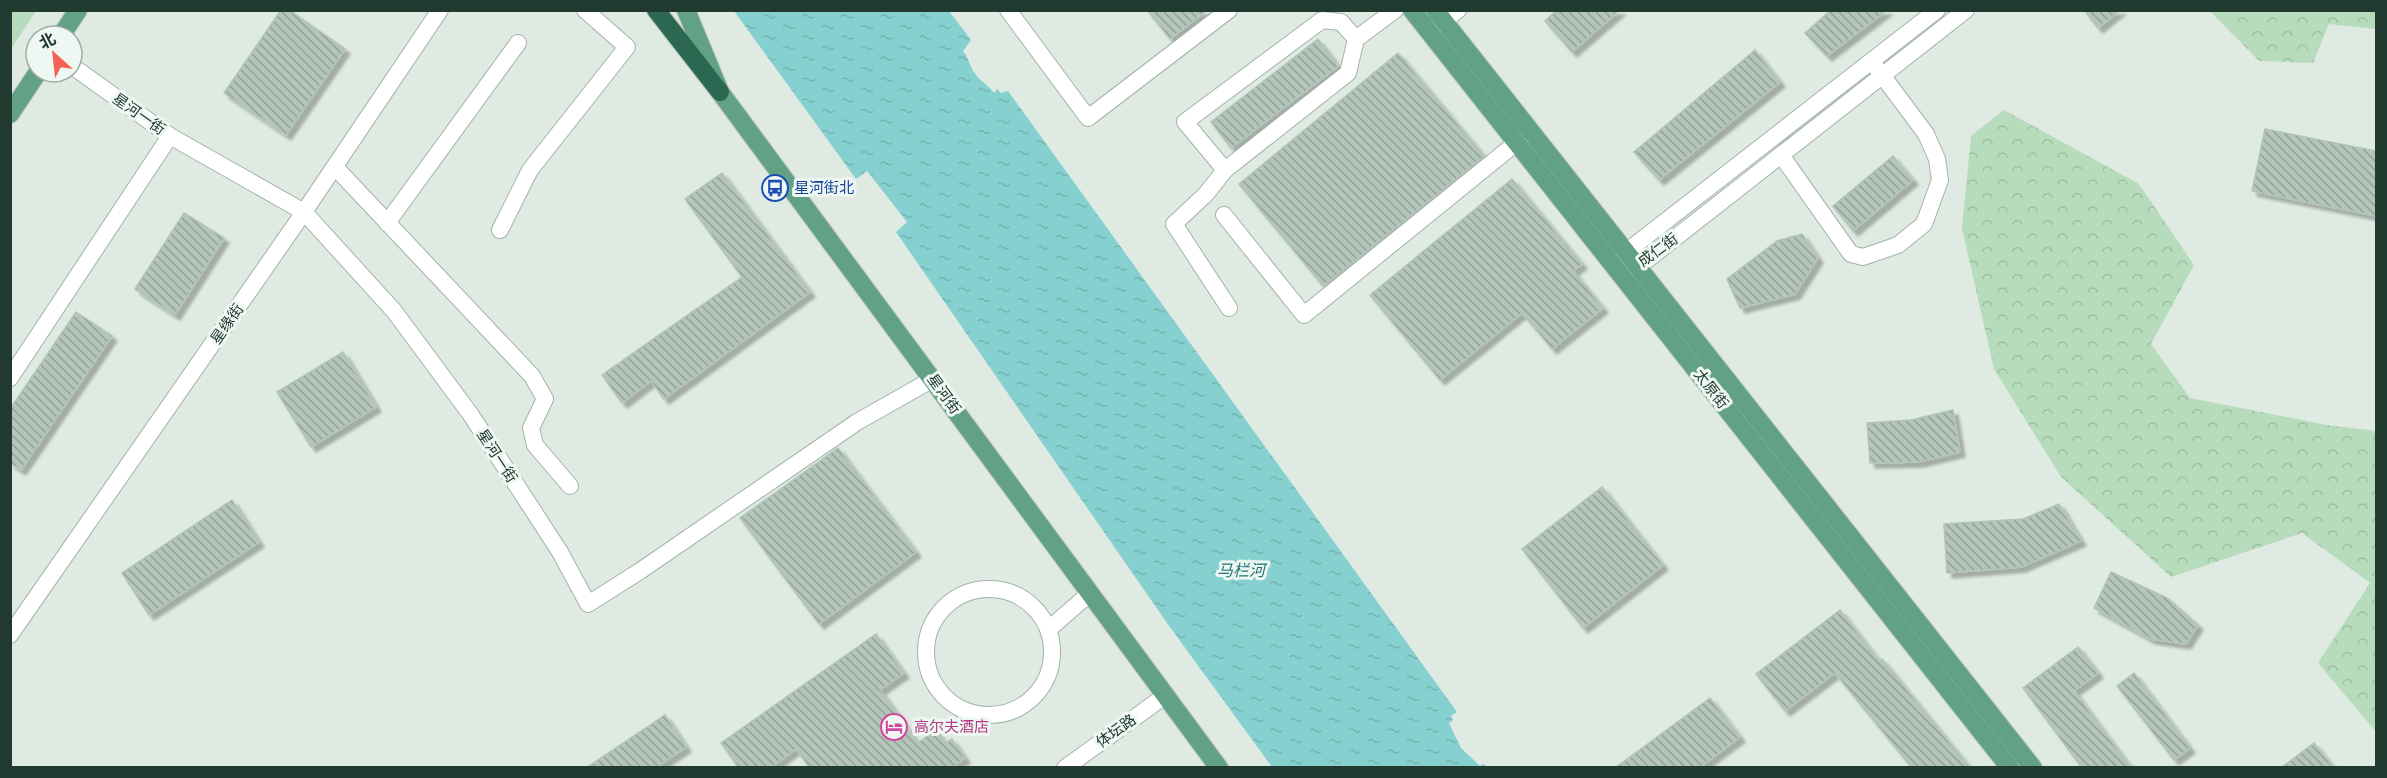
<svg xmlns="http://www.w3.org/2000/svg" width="2387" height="778" font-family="Montserrat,'Noto Sans SC',sans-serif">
  <defs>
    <pattern id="forest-crowns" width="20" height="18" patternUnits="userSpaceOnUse" patternTransform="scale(1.5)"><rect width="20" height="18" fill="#b7dcbb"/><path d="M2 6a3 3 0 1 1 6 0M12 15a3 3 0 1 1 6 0" fill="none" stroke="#9dbea1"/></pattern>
    <pattern id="water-ripples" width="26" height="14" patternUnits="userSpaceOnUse" patternTransform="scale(1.5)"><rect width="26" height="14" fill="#86d1d0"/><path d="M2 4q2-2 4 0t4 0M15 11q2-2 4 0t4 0" fill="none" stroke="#73b4b3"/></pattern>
    <pattern id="building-back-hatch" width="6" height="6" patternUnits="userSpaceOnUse" patternTransform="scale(1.5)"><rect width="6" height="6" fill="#b4c5bc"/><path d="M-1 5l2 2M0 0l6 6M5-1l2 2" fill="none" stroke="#92a199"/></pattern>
    <filter id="shadow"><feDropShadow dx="5" dy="5" stdDeviation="1.5" flood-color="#0004"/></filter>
  </defs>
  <rect width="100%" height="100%" fill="#dfeae3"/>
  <polygon fill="#b7dcbb" points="11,10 36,11 11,49 10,11"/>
  <g fill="url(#forest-crowns)">
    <polygon points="2210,11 2376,11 2376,29 2329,24 2313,63 2259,61"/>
    <polygon points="2004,110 2139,184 2194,265 2151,344 2190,398 2327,425 2376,431 2376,732 2318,663 2370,583 2302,533 2171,577 2061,477 1994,369 1962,228 1971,136"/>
  </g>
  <path fill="url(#water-ripples)" d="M 734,11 L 949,11 L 971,40 L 963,51 C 969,58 969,65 974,72 C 979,81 988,84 994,93 L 997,89 L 1001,93 L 1008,91 L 1457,712 L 1451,716 L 1453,720 L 1449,723 L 1461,748 L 1480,766 L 1483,764 L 1487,767 L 1272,767 L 1167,623 L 896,232 L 907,222 L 867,171 L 856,179 Z"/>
  <g fill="url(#building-back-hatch)" stroke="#b1c4b9" stroke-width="1.5" filter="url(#shadow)">
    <polygon points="281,10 289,10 345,49 286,135 224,93"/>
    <polygon points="1147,10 1207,10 1170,39"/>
    <polygon points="1557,10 1620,10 1572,52 1545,21"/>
    <polygon points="1831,10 1887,10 1827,56 1805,33"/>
    <polygon points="2084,10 2120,10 2098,28"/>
    <polygon points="1318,39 1338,66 1231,148 1211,122"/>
    <polygon points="1755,50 1780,82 1659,180 1634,152"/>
    <polygon points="1398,53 1484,156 1323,286 1239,184"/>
    <polygon points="2265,129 2376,151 2376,216 2252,191"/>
    <polygon points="1893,156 1913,180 1853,231 1833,206"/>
    <polygon points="722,173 810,292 664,399 651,381 622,403 602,375 742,277 685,199"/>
    <polygon points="1512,179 1582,264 1573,271 1603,308 1552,349 1522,313 1440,380 1370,295"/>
    <polygon points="184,213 224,238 175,315 135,289"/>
    <polygon points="1802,234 1818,258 1795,294 1740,308 1727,279 1777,241"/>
    <polygon points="76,312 112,336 21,470 10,463 10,409"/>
    <polygon points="343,352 376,407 311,447 277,392"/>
    <polygon points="1953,410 1960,452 1919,462 1870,463 1867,423 1911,420"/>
    <polygon points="838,448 916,552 819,624 740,518"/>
    <polygon points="1602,487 1663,565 1583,628 1522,549"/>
    <polygon points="232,500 259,542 149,615 122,573"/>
    <polygon points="2059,504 2081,541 2021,567 1947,573 1944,524 2023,519"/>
    <polygon points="2111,572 2167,598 2198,625 2186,644 2151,639 2094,608"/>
    <polygon points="1840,610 1879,661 1882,659 1970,768 1912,768 1835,673 1785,711 1756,674"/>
    <polygon points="876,634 904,673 880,690 918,743 936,730 946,743 952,739 965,758 951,768 810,768 796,749 770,768 739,768 721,743"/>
    <polygon points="2078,647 2098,673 2074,691 2131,768 2082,768 2023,688"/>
    <polygon points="2134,673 2190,748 2174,760 2117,686"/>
    <polygon points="1710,698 1740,737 1699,768 1615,768"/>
    <polygon points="665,715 686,747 655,768 586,768"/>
    <polygon points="2314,743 2334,768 2281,768"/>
  </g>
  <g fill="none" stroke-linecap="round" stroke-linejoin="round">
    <defs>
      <g id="minor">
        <polyline points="1008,10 1088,118 1229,10"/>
        <polyline points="1435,29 1458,10"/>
        <polyline points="72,66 170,136 304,212 394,311 471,415 560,552 588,604 640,571 857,422 933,379"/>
        <polyline points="1781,155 1851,254 1863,257 1898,245 1924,224 1940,180 1937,159 1926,134 1876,67"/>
        <polyline points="335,167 532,376 545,399 531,428 535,445 570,486"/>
        <polyline points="1225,170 1185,122 1322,20 1341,22 1356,39"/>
        <polyline points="1224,215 1304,315 1526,135"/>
        <polyline points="387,223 518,43"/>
        <polyline points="500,230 530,170 627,47 585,10"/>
        <polyline points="1620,264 1626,252 1937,10"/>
        <polyline points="1624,269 1638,267 1966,10"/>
        <polyline points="1229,308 1174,224 1206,194 1225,170 1348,73 1356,39 1395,10"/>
        <polyline points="10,378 170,136"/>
        <circle cx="989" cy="652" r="63"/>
        <polyline points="1049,629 1089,594"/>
        <polyline points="10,635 304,212 440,10"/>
        <polyline points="1065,768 1166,695"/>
      </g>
      <g id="major">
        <polyline points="686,10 720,92 1219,768"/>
        <polyline points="1412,10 2010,768"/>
        <polyline points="1435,10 2033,768"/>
        <polyline points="61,36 78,10"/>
        <polyline points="10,114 38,72"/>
      </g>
      <polyline id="highway" points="656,10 720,92"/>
    </defs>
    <use href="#minor" stroke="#a2b2a9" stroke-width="18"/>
    <use href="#major" stroke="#bcc4c1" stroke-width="20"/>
    <use href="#highway" stroke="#bcc4c1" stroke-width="20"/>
    <use href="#minor" stroke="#fff" stroke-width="16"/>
    <use href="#major" stroke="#63a186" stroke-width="18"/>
    <use href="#highway" stroke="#2c6751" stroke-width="18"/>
  </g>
  <defs>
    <symbol id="bus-ring" viewBox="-11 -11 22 22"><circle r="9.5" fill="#eff7f2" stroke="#1a4fb4" stroke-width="1.5"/><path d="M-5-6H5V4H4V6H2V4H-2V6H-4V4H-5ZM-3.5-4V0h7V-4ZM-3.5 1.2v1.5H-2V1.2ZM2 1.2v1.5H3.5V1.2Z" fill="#1a4fb4"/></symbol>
    <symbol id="hotel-ring" viewBox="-11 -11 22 22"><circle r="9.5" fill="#eff7f2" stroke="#d1479c" stroke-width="1.5"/><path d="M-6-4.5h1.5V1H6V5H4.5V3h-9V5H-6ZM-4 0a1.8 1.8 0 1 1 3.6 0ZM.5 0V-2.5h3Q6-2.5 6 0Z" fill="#d1479c"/></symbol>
  </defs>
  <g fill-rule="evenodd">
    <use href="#bus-ring" x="760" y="173" width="30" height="30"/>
    <use href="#hotel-ring" x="879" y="712" width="30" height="30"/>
  </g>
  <g text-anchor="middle" stroke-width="6" stroke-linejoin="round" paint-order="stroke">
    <g font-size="15" fill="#203a2f" stroke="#eff7f2">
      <text transform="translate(139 114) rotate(35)" y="5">星河一街</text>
      <text transform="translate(1658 250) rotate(-36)" y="5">成仁街</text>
      <text transform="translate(227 324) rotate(-55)" y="5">星缘街</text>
      <text transform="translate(1711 389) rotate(52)" y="5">太原街</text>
      <text transform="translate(944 394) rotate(54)" y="5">星河街</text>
      <text transform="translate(497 456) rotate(57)" y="5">星河一街</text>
      <text transform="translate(1116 731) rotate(-36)" y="5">体坛路</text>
    </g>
    <g font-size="15" fill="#164399" stroke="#eff7f2" text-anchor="start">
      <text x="794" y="193">星河街北</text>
    </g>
    <g font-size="15" fill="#b23c85" stroke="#eff7f2" text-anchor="start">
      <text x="914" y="732">高尔夫酒店</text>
    </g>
    <g font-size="16" font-style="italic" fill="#1a7676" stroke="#eff7f2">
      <text x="1241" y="576">马栏河</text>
    </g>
  </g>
  <rect width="2387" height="778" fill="none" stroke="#203a2f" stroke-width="24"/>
  <g transform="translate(54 54) rotate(333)"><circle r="28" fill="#eff7f2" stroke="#9caba4" stroke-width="1.5"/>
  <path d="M0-4.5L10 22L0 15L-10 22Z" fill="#f36054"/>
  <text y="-9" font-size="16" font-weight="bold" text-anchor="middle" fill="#203a2f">北</text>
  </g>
</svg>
